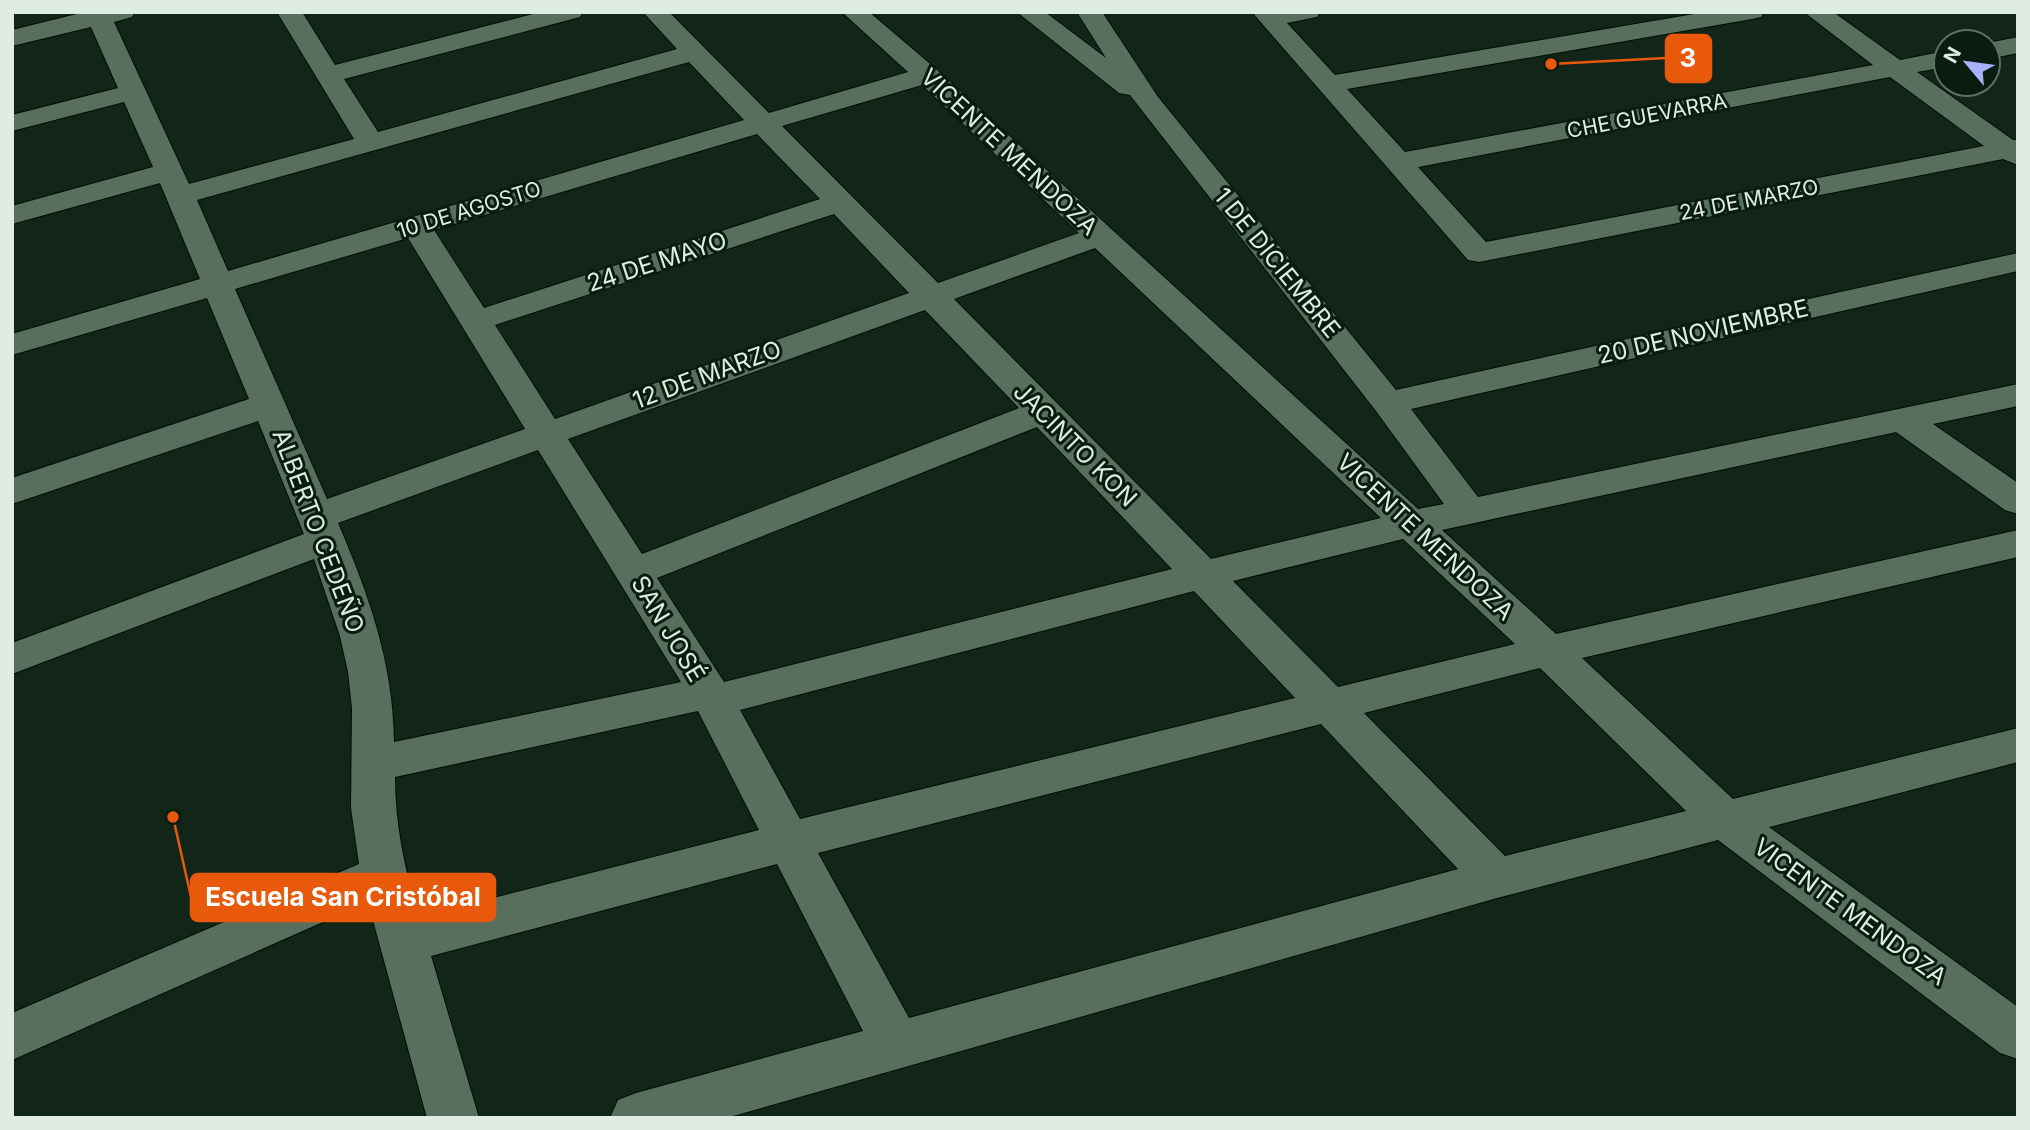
<svg xmlns="http://www.w3.org/2000/svg" width="2030" height="1130" font-family="Inter,sans-serif">
  <rect width="100%" height="100%" fill="#112618"/>
  <g fill="none" stroke-linecap="round" stroke-linejoin="round">
    <defs>
      <g id="street">
        <path d="M 85,12 L 135,12 L 132,17 L 114,22 L 189,184 L 354,139 L 277,12 L 302,12 L 335,65 L 541,12 L 583,12 L 580,17 L 344,79 L 378,132 L 677,49 L 643,12 L 669,12 L 769,113 L 908,72 L 842,12 L 869,12 L 936,69 L 1418,509 L 1444,504 L 1376,411 L 1130,95 L 1119,93 L 1017,12 L 1045,12 L 1106,58 L 1077,12 L 1102,12 L 1158,97 L 1396,390 L 2018,253 L 2018,271 L 1411,409 L 1478,497 L 2018,384 L 2018,406 L 1933,424 L 2018,483 L 2018,514 L 2005,510 L 1896,432 L 1442,530 L 1556,634 L 2018,530 L 2018,557 L 1582,658 L 1733,799 L 2018,728 L 2018,762 L 1769,827 L 2018,1007 L 2018,1059 L 2000,1053 L 1718,840 L 1497,898 L 726,1118 L 610,1118 L 618,1100 L 636,1093 L 863,1031 L 777,864 L 431,956 L 479,1118 L 427,1118 L 368,902 L 12,1060 L 12,1013 L 359,864 L 351,808 L 352,708 L 348,672 L 340,636 L 314,559 L 12,674 L 12,643 L 304,534 L 258,421 L 12,504 L 12,478 L 249,399 L 207,298 L 12,355 L 12,334 L 200,279 L 160,183 L 12,224 L 12,206 L 153,167 L 124,102 L 12,131 L 12,115 L 118,88 L 91,27 L 12,46 L 12,30 ZM 689,62 L 744,120 L 228,271 L 197,200 ZM 922,85 L 1079,233 L 938,283 L 782,126 ZM 757,134 L 820,199 L 484,308 L 434,230 ZM 834,214 L 909,293 L 555,419 L 495,325 ZM 408,238 L 525,429 L 327,499 L 235,289 ZM 1095,248 L 1381,518 L 1211,559 L 954,299 ZM 925,310 L 1019,408 L 642,554 L 568,439 ZM 1037,427 L 1172,569 L 724,682 L 657,578 ZM 538,450 L 681,682 L 394,742 C 393,662 369,596 338,523 ZM 1403,539 L 1515,644 L 1338,687 L 1233,581 ZM 1194,591 L 1295,698 L 800,819 L 740,710 ZM 1540,668 L 1686,811 L 1505,856 L 1364,713 ZM 698,711 L 759,830 L 419,917 C 405,871 395,825 395,777 ZM 1321,724 L 1458,869 L 909,1018 L 818,853 Z"/>
        <path d="M 1252,12 L 1320,12 L 1317,17 L 1287,23 L 1335,75 L 1706,12 L 1764,12 L 1761,17 L 1752,19 L 1347,89 L 1405,152 L 1873,65 L 1804,12 L 1833,12 L 1900,60 L 1946,51 L 1946,67 L 1917,72 L 2013,140 L 2018,140 L 2018,165 L 2003,159 L 1479,262 L 1468,260 ZM 1890,77 L 1984,146 L 1486,242 L 1418,167 Z"/>
        <polygon points="2018,37 2018,53 1988,59 1988,43"/>
      </g>
    </defs>
    <use href="#street" stroke="#000e04" stroke-width="2"/>
    <use href="#street" fill="#586f5e" fill-rule="evenodd"/>
  </g>
  <g text-anchor="middle" stroke-width="6" stroke-linejoin="round" paint-order="stroke">
    <g font-size="21" fill="#dfece2" stroke="#081c0f">
      <text transform="translate(1647 116) rotate(-11)" y="7">CHE GUEVARRA</text>
      <text transform="translate(1749 200) rotate(-11)" y="7">24 DE MARZO</text>
      <text transform="translate(469 210) rotate(-17)" y="7">10 DE AGOSTO</text>
    </g>
    <g font-size="24" fill="#dfece2" stroke="#081c0f">
      <text transform="translate(1009 152) rotate(43)" y="8">VICENTE MENDOZA</text>
      <text transform="translate(657 262) rotate(-18)" y="8">24 DE MAYO</text>
      <text transform="translate(1277 263) rotate(51)" y="8">1 DE DICIEMBRE</text>
      <text transform="translate(1703 332) rotate(-13)" y="8">20 DE NOVIEMBRE</text>
      <text transform="translate(707 375) rotate(-20)" y="8">12 DE MARZO</text>
      <text transform="translate(1075 445) rotate(45)" y="8">JACINTO KON</text>
      <text transform="translate(318 531) rotate(69)" y="8">ALBERTO CEDEÑO</text>
      <text transform="translate(1425 537) rotate(43)" y="8">VICENTE MENDOZA</text>
      <text transform="translate(668 629) rotate(59)" y="8">SAN JOSÉ</text>
      <text transform="translate(1850 912) rotate(36)" y="8">VICENTE MENDOZA</text>
    </g>
  </g>
  <path fill="none" stroke="#e8590c" stroke-width="2.5" d="M1551 64L1666 58M173 817L191 897"/>
  <g fill="#e8590c" stroke="#081c0f" stroke-width="2.5">
    <circle cx="1551" cy="64" r="7"/>
    <circle cx="173" cy="817" r="7"/>
  </g>
  <g fill="#e8590c" stroke="#e8590c" stroke-width="2.5">
    <rect x="1666" y="35" width="45" height="47" rx="7"/>
    <rect x="191" y="874" width="304" height="47" rx="7"/>
  </g>
  <g font-size="26" text-anchor="middle" font-weight="bold" fill="#fff">
    <text x="1688" y="67">3</text>
    <text x="343" y="906">Escuela San Cristóbal</text>
  </g>
  <rect width="2030" height="1130" fill="none" stroke="#dfece2" stroke-width="28"/>
  <g transform="translate(1967 63) rotate(299)"><circle r="33" fill="#081c0f" stroke="#5e6f63" stroke-width="2"/>
  <path d="M0-5L12 26L0 18L-12 26Z" fill="#a9b0fc"/>
  <text y="-10" font-size="19" font-weight="bold" text-anchor="middle" fill="#dfece2">N</text>
  </g>
</svg>
